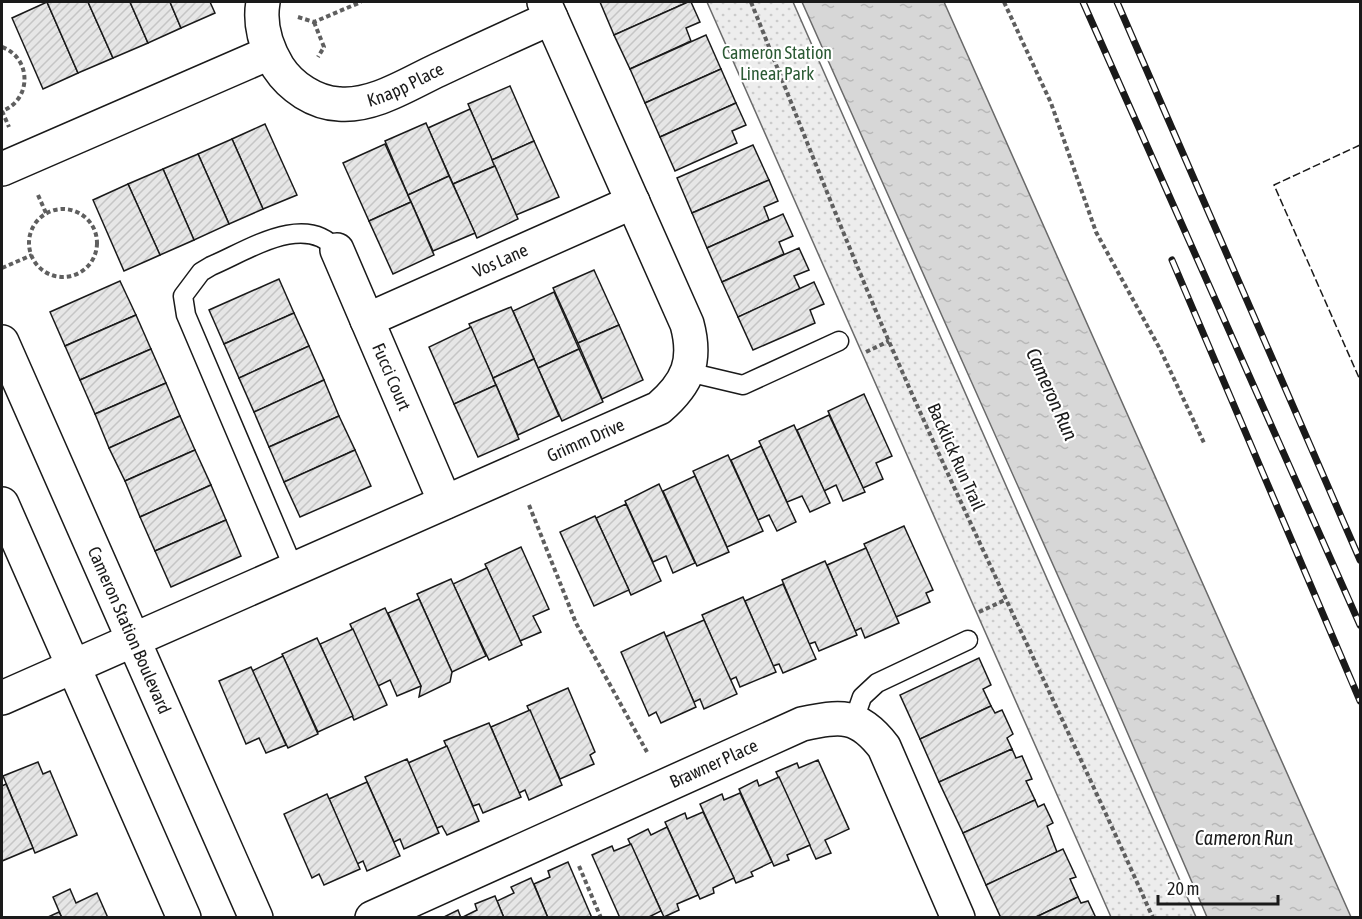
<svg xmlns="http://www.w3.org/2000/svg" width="1362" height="919" font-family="'Asap Condensed',sans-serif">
  <defs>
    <pattern id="park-dots" width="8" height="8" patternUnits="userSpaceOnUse" patternTransform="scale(1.5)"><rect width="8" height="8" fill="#ededed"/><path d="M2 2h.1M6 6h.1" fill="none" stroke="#cbcbcb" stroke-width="1.8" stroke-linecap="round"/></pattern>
    <pattern id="water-ripples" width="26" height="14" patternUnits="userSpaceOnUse" patternTransform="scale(1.5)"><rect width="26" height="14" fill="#d7d7d7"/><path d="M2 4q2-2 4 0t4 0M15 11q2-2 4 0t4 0" fill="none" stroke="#b8b8b8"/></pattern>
    <pattern id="building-hatch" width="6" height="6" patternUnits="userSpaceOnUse" patternTransform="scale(1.5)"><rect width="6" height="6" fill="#e6e6e6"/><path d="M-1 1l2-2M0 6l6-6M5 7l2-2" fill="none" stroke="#c5c5c5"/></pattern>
  </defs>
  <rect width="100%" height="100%" fill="#fff"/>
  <polygon fill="url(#park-dots)" stroke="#6a6a6a" stroke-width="1.5" points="707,2 793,2 1196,917 1111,917"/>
  <polygon fill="url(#water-ripples)" stroke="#6a6a6a" stroke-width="1.5" points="802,2 944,2 1351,917 1207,917 1112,697"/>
  <g fill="url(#building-hatch)" stroke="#1a1a1a" stroke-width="1.5">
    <polygon points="47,2 78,73 43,89 12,18"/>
    <polygon points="47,2 88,2 113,58 78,73"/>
    <polygon points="88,2 130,2 148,43 113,58"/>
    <polygon points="130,2 170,2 181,28 148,43"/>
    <polygon points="170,2 210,2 215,13 181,28"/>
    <polygon points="600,2 688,2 614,35"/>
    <polygon points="688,2 691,2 700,22 686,28 691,41 630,69 614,35"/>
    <polygon points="706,35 721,69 645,103 630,69"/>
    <polygon points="721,69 736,103 660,137 645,103"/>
    <polygon points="510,86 534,141 492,160 468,104"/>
    <polygon points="736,103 746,125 732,131 737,143 675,171 660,137"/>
    <polygon points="470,109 495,166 453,184 428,128"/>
    <polygon points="426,123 449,176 408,195 385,141"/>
    <polygon points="265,124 297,195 263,209 232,139"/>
    <polygon points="232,139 263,209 229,224 198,154"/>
    <polygon points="534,141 559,197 516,215 492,160"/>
    <polygon points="385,144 411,202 369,221 343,163"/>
    <polygon points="753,145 769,180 692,213 677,178"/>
    <polygon points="198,154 229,224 194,240 163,169"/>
    <polygon points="495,166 518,219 477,238 453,184"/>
    <polygon points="163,169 194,240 160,255 128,184"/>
    <polygon points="449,176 475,233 433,251 408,195"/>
    <polygon points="769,180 778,201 764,207 769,220 707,248 692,213"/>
    <polygon points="128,184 160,255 124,271 93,200"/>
    <polygon points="411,202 434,255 393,274 369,221"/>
    <polygon points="783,214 793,236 779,242 784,254 722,282 707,248"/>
    <polygon points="799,248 809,270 794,276 800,289 738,317 722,282"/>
    <polygon points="594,270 619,325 578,343 553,288"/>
    <polygon points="279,279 294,313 224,344 209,310"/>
    <polygon points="120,281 136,315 65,346 50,312"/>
    <polygon points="814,282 824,304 810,310 815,323 753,350 738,317"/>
    <polygon points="554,292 579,349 538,368 513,311"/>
    <polygon points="511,307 534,359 493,378 469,324"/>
    <polygon points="294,313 309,346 239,378 224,344"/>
    <polygon points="136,315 151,349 80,380 65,346"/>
    <polygon points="619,325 643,380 602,399 578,343"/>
    <polygon points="471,327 496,385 454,404 429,347"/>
    <polygon points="309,346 324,380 254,412 239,378"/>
    <polygon points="151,349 166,383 95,414 80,380"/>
    <polygon points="579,349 603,402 562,421 538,368"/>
    <polygon points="534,359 559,416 518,435 493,378"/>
    <polygon points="324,380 339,416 269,447 254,412"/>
    <polygon points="166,383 180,416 109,448 95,414"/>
    <polygon points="496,385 519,439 478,457 454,404"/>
    <polygon points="864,394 892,456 876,463 883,479 863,488 828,411"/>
    <polygon points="829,415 865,492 843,501 836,485 824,491 797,430"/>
    <polygon points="180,416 195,450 125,481 109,448"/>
    <polygon points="339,416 355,450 284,482 269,447"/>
    <polygon points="794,425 830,503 810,512 802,496 787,502 759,441"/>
    <polygon points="761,446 796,522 777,531 769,515 758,520 731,460"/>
    <polygon points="195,450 211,485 140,517 125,481"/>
    <polygon points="355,450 371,486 300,517 284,482"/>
    <polygon points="728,455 763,531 727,547 693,471"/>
    <polygon points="695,476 729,552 697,566 663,491"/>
    <polygon points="659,484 695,563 673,573 666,556 653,562 625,501"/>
    <polygon points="211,485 226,520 155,551 140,517"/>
    <polygon points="626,504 661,581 631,595 596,518"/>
    <polygon points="595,516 629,590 594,606 560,532"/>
    <polygon points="226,520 241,556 171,587 155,551"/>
    <polygon points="904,526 933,590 926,593 930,602 896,617 864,544"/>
    <polygon points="521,547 549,609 533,616 541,632 520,641 485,564"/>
    <polygon points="866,548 899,623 865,638 861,628 855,631 827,565"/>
    <polygon points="825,561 857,635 819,651 815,642 809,644 782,580"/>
    <polygon points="487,568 522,645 489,660 453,584"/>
    <polygon points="451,579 486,656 452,672 417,594"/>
    <polygon points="783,584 816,659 783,673 779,664 773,666 745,601"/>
    <polygon points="743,597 776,672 740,687 736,677 730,680 702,615"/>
    <polygon points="419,599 452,672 450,682 419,697 421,686 388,613"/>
    <polygon points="385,608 421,686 397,696 390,680 378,686 350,624"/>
    <polygon points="704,620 737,694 704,709 700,699 694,702 665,637"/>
    <polygon points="353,629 387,705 354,720 320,644"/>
    <polygon points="664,632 696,707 661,723 656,712 649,716 621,652"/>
    <polygon points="317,638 353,716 318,732 282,654"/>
    <polygon points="283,656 318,734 288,748 252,671"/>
    <polygon points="979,658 991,685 983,689 991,706 920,739 900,695"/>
    <polygon points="251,667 286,745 266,753 259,738 246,744 219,681"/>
    <polygon points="568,688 595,752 590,755 594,764 560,779 527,706"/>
    <polygon points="991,706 995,713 1002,710 1013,734 1007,738 1012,749 939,782 920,739"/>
    <polygon points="530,710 562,785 529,800 525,790 519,793 491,727"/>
    <polygon points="489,723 521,797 483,813 479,804 473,806 444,741"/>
    <polygon points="447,746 479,821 447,835 442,826 437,828 408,763"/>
    <polygon points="1012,749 1016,758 1022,756 1032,779 1026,781 1035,800 963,833 939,782"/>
    <polygon points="407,759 439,833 404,849 400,839 394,842 365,777"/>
    <polygon points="818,760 849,829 825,840 831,853 816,859 776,772 797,763 799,768"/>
    <polygon points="38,762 43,774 50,771 77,835 35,853 3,776"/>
    <polygon points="779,777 810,845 787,855 789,860 774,866 739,789 757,780 759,786"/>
    <polygon points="367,782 400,856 367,871 363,861 357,864 329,799"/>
    <polygon points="6,784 33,848 2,861 2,786"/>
    <polygon points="740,793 772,862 751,872 753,876 736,883 700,804 722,794 724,800"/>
    <polygon points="327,794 360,869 324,885 319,874 312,878 284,814"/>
    <polygon points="1035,800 1038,807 1044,804 1053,823 1047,826 1057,852 986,885 963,833"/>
    <polygon points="703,812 734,878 713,888 714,893 700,899 665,822 685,813 687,819"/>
    <polygon points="667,827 698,895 677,904 679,910 664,917 628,839 648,829 651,835"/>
    <polygon points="631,844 661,911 647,918 620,918 592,855 612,846 614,851"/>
    <polygon points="1063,849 1076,877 1070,879 1078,897 1034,918 1001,918 986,885"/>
    <polygon points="568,862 592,918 548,918 534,884 550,877 548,871"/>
    <polygon points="531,878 548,918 504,918 497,901 514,893 511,887"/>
    <polygon points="70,889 76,903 97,893 108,918 62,918 53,897"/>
    <polygon points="495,896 504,918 461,918 477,910 475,904"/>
    <polygon points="1078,897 1081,903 1088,901 1096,918 1034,918"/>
    <polygon points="458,910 461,918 442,918"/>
    <polygon points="59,912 62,918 46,918"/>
  </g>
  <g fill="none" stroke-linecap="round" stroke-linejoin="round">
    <defs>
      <g id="service">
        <polyline points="688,372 743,385 839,341"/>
        <path d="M 294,569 L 186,315 L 183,296 L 201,272 L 211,266 C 247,251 305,211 337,250"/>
        <polyline points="854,720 862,697 877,683 968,640"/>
      </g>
      <g id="minor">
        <path id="s1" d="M 263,2 C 259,25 266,47 278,67 C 291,87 315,103 339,104 C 373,107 408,84 438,70 C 476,52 513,35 551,18"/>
        <polyline points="2,169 269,53"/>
        <path id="s2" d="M 337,250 L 445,502"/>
        <path id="s3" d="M 367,320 L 633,202"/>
        <path id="s4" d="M 2,698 L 659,408 C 688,383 697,361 687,324 L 544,2"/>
        <path id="s5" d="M 372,918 L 802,724 C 841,716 858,713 884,747 L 958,918"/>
      </g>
      <g id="tertiary">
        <path id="s6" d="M 2,342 L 256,918"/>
        <polyline points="2,504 184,918"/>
      </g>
    </defs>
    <use href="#service" stroke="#1a1a1a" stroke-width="21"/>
    <use href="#minor" stroke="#1a1a1a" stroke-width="36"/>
    <use href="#tertiary" stroke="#1a1a1a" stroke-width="36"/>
    <g stroke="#5f5f5f" stroke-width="4" stroke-dasharray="4.5 3" stroke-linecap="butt">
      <path d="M 751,2 C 794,109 836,217 881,323 C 967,523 1064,718 1153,918"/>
      <polyline points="1004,2 1051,103 1096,232 1160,349 1205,445"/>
      <polyline points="298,17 314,22 361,2"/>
      <polyline points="314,22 324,47 318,57"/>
      <path d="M 2,47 C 32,58 32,100 2,111"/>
      <polyline points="2,111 9,127"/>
      <polyline points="38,195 46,213"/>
      <circle cx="63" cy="243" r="34"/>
      <polyline points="2,268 32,255"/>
      <polyline points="866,352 889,341"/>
      <polyline points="529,505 576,623 647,752"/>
      <polyline points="979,612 1005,600"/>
      <polyline points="579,866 601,918"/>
    </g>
    <use href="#service" stroke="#fff" stroke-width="18"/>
    <use href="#minor" stroke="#fff" stroke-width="33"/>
    <use href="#tertiary" stroke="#fff" stroke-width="33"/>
    <defs>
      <g id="rail">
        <polyline points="1083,2 1360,625"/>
        <polyline points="1117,2 1360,560"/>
        <polyline points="1172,260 1360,701"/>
      </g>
    </defs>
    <use href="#rail" stroke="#1a1a1a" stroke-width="7"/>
    <use href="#rail" stroke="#fff" stroke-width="4.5" stroke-dasharray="14" stroke-linecap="butt"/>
    <polyline stroke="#1a1a1a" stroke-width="1.5" stroke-dasharray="8 3" stroke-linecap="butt" points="1360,145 1274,185 1360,380"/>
  </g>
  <g text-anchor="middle" stroke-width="4.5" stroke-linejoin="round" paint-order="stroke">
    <g font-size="18" fill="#2b5a34" stroke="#fff">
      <text x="777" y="59">Cameron Station<tspan x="777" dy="21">Linear Park</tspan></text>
    </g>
    <g font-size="18" fill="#1a1a1a" stroke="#fff">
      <text dy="6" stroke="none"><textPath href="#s1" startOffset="212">Knapp Place</textPath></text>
      <text dy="6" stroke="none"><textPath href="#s3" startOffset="146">Vos Lane</textPath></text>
      <text dy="6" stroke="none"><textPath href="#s2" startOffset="138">Fucci Court</textPath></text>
      <text dy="6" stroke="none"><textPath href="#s4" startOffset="638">Grimm Drive</textPath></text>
      <text transform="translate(956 457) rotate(66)" y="6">Backlick Run Trail</text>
      <text dy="6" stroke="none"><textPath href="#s6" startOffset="315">Cameron Station Boulevard</textPath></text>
      <text dy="6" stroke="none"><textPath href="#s5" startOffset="375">Brawner Place</textPath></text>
    </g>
    <g font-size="20" font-style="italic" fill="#1a1a1a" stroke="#fff">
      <text transform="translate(1052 394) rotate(66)" y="7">Cameron Run</text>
      <text x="1244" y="845">Cameron Run</text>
    </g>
  </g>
  <rect width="1362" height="919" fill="none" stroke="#1a1a1a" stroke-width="6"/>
  <path d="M1158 895v9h120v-9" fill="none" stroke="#1a1a1a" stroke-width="3"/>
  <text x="1167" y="895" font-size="18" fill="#1a1a1a" stroke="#ffffff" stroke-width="4.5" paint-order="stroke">20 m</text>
</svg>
